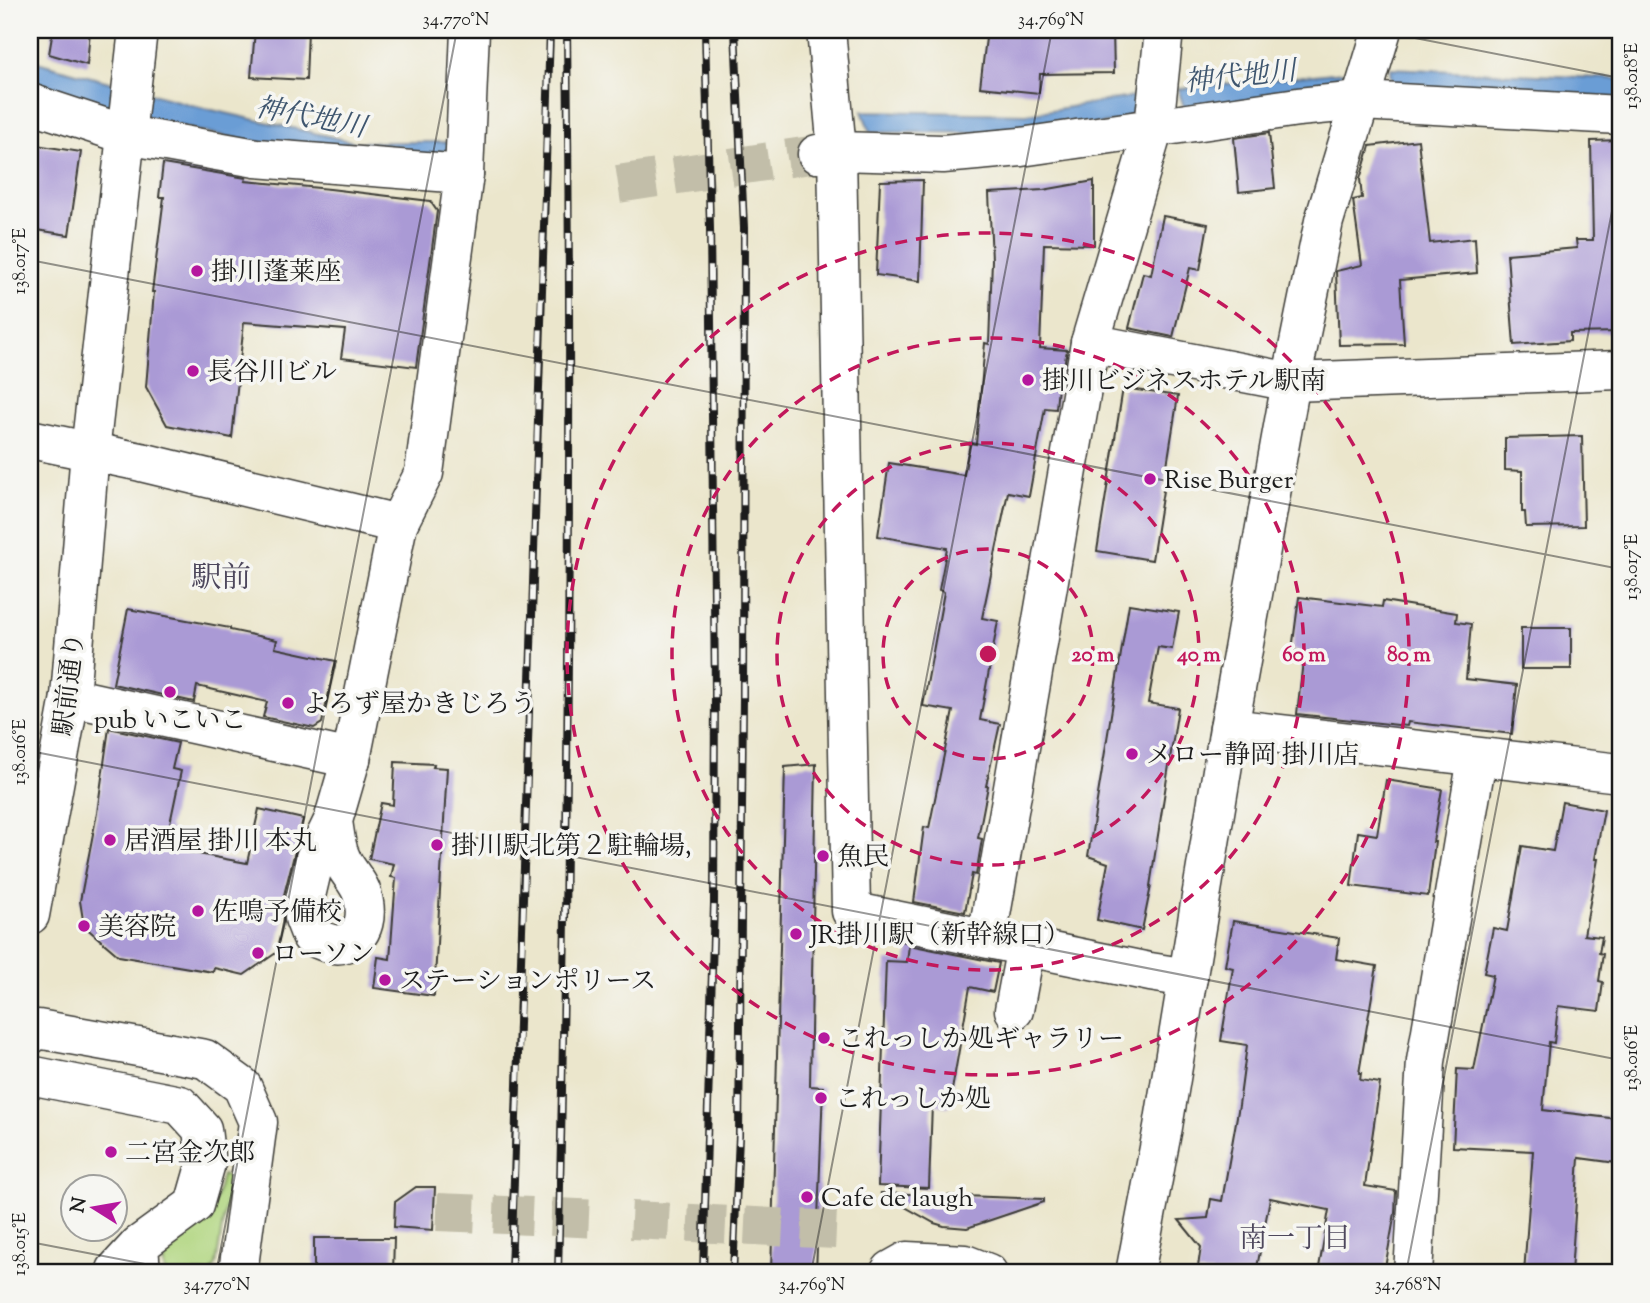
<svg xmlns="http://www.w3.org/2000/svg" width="1650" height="1303" font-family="'Sorts Mill Goudy','Noto Serif JP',serif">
  <rect width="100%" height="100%" fill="#f6f6f2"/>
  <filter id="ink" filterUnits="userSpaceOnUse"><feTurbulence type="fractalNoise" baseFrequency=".0143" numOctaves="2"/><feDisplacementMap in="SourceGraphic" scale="14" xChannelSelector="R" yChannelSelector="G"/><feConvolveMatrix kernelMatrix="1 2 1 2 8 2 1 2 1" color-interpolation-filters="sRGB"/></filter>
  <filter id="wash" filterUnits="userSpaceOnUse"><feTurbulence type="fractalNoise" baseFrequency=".00686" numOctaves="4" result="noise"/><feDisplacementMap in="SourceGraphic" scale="28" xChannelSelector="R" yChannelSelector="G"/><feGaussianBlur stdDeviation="1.57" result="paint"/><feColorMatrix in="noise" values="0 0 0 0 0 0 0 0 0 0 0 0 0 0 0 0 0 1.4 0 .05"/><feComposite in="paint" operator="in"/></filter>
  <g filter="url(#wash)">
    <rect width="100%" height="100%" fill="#ebe6cc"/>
    <path fill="#b1d680" stroke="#66794e" stroke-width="2" d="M 222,1175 L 230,1177 L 216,1265 L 211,1273 L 166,1273 C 156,1252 179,1242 193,1229 C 200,1223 206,1215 211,1207 C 218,1198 219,1186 222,1175 Z"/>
    <g fill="#6a9dd5" stroke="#435c78" stroke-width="2">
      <polygon points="30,60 199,107 354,142 449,142 448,162 344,159 194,130 30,84"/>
      <polygon points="1390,68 1620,79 1620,101 1392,90"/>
      <polygon points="1344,72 1333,95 1186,113 1178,89"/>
      <polygon points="1137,96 1131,120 1029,133 870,132 862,111 1027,114"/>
    </g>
    <g id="blocks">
      <g fill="#aa9ad5">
        <polygon points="53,30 90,30 87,65 49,54"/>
        <polygon points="255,30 308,30 306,80 251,77"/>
        <polygon points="987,30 1113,30 1114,73 1040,74 1039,93 980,87"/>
        <polygon points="1269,133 1275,188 1239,192 1234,138"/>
        <polygon points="1418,140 1430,243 1475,238 1477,273 1400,280 1404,344 1339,345 1336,271 1362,265 1353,200 1362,198 1360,179 1370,146"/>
        <polygon points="1620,140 1620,332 1570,333 1570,341 1514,345 1507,254 1577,248 1576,240 1593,240 1591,141"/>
        <polygon points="30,144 81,152 69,235 30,229"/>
        <polygon points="163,164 246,178 245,181 330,189 430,201 437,211 416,367 341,358 345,330 244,322 232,438 167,425 146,387 154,292 152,292 164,197 159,197"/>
        <polygon points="923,180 920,281 876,275 880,181"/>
        <polygon points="1094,181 1094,245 1044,244 1040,348 1067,350 1060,386 1058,386 1056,409 1045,408 1029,496 1008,492 982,618 998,621 980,720 1000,724 986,786 988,786 978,838 982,839 976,875 972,874 965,912 914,902 924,827 929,828 953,711 923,706 944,592 939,590 947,548 878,536 889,463 964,475 970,443 976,444 985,343 989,344 992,260 989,193 1043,190"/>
        <polygon points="1163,216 1208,224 1200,270 1190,268 1173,337 1129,328 1143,273 1151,275"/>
        <polygon points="1123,388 1178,396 1152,560 1097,551"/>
        <polygon points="1582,436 1584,526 1526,527 1525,512 1522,512 1522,471 1505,470 1505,438"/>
        <polygon points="1299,597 1382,607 1383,601 1457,613 1456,622 1471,624 1466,679 1517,685 1512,734 1408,722 1407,726 1297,714 1304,652 1292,650"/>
        <polygon points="1129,604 1179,612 1172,649 1158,647 1148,703 1178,708 1150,886 1151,886 1142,930 1097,920 1108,863 1088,856"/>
        <polygon points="128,609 230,628 230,630 277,640 275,648 336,661 322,723 314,728 263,717 267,702 197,686 194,702 113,684"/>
        <rect x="1521" y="628" width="50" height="41"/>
        <polygon points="109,728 178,743 172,769 181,771 169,828 171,828 166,848 247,863 259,809 303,819 284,895 283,923 276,953 244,975 214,968 213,972 119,956 84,926 80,901 97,813"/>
        <polygon points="395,762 434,764 433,767 447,768 434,996 374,988 378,957 390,959 396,878 391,877 394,864 369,859 381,803 393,805"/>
        <polygon points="816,764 810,1086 823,1087 816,1273 771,1273 785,767"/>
        <polygon points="1386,780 1442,789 1433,842 1435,842 1428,896 1351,886 1358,832 1377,835"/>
        <polygon points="1562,802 1604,810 1595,859 1598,859 1584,935 1602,937 1599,953 1603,954 1599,981 1603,982 1599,1011 1558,1006 1554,1043 1549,1042 1543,1110 1618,1119 1617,1163 1579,1158 1571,1273 1524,1273 1533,1151 1453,1147 1457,1069 1474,1070 1493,975 1484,973 1493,928 1507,931 1522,846 1553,851"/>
        <polygon points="1233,921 1339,938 1336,959 1377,966 1359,1073 1361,1073 1360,1080 1380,1083 1365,1186 1396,1191 1395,1213 1384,1273 1318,1273 1329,1210 1270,1198 1256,1273 1197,1273 1201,1247 1179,1220 1208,1218 1211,1199 1222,1201 1239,1105 1247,1045 1221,1041 1233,968 1225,966"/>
        <polygon points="909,945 999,963 993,992 970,987 949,1107 932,1104 929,1188 878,1186 886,961 907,962"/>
        <polygon points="416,1187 435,1187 433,1230 394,1227 395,1202"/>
        <polygon points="880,1193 1044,1199 1044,1202 967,1228 944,1226 934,1223"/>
        <polygon points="314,1238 394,1238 393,1273 314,1273"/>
      </g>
    </g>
  </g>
  <g filter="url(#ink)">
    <use href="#blocks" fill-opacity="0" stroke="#3b3a36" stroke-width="2"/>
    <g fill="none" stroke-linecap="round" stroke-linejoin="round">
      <g stroke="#c2bea9" stroke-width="38" stroke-dasharray="38 19" stroke-linecap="butt">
        <polyline points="618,184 817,154"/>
        <polyline points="437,1212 603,1219"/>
        <polyline points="631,1220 836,1230"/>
      </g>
      <defs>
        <g id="minor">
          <polyline points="826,30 837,151 851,911 1150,972 1188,978"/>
          <polyline points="30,103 127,135 256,158 464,174"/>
          <polyline points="817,154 837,151 943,154 1021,147 1298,107 1361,101 1620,115"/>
          <polyline points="1090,343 1291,382 1620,370"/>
          <polyline points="30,439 141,462 398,524"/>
          <polyline points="70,697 351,759"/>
          <polyline points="1229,728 1620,773"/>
          <path d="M 333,821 C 335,833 336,848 341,858 C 346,870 356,879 361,891 C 368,911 367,938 342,944 C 332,946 320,940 311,936 L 304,918 L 305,900 L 315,858 L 333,821 L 351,759 L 398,524 L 424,473 L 464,174 L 470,30"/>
          <polyline points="30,915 70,697 90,451 138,30"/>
          <polyline points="987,938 1090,343 1154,127 1164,30"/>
          <polyline points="1014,1010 1026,946"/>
          <polyline points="116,1273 116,1270 139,1245"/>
          <polyline points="889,1273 891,1270 907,1261 965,1264 988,1273"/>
          <polyline points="1135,1273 1163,1127 1229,728 1291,382 1324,221 1382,30"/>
          <polyline points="1413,1273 1426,1061 1477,758"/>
        </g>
        <g id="major">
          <polyline points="30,1035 38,1029 205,1059 242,1086 258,1122 238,1273"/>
          <polyline points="30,1075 180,1105 202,1129 206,1163 194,1205 139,1245 141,1273"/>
        </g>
      </defs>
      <use href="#minor" stroke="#3b3a36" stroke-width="41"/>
      <use href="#major" stroke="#3b3a36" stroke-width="41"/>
      <use href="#minor" stroke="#fff" stroke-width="38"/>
      <use href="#major" stroke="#fff" stroke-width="38"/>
      <defs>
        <g id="rail">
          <path d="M 511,1273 C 527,859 535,444 550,30"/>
          <path d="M 558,1273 C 568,859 572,444 567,30"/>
          <polyline points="703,1273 714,904 715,692 710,228 705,30"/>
          <polyline points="733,1273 739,1136 743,698 744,228 735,30"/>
        </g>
      </defs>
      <use href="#rail" stroke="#1c1c1c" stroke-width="8"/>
      <use href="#rail" stroke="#f6f6f2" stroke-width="5" stroke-dasharray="16" stroke-linecap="butt"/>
    </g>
  </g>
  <path fill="none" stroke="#1c1c1c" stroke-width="2" stroke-opacity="0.45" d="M 1374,30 L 1620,78M 30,260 L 1620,569M 30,751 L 1620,1060M 30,1242 L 192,1273M 216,1273 L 457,30M 811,1273 L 1052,30M 1406,1273 L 1620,170"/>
  <g fill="none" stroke="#c2185b" stroke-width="3.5" stroke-dasharray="12 9">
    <circle cx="988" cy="654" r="105"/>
    <circle cx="988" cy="654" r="211"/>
    <circle cx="988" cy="654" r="316"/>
    <circle cx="988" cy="654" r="421"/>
  </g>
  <g fill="#b5179e" stroke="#f6f6f2" stroke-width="2.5">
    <circle cx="197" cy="271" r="7"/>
    <circle cx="193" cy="371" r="7"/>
    <circle cx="1028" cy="380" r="7"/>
    <circle cx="1150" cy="479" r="7"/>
    <circle cx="170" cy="692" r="7"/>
    <circle cx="288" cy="703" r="7"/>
    <circle cx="1132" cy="754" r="7"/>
    <circle cx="110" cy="840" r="7"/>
    <circle cx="437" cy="845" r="7"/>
    <circle cx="823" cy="856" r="7"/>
    <circle cx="198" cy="911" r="7"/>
    <circle cx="84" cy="926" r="7"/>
    <circle cx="796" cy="934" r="7"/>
    <circle cx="258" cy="953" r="7"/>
    <circle cx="385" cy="980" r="7"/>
    <circle cx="824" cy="1038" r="7"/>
    <circle cx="821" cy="1098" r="7"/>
    <circle cx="111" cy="1152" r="7"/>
    <circle cx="807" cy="1197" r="7"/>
  </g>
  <g text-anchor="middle" stroke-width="7" stroke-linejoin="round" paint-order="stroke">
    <g font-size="26" fill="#1c1c1c" stroke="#f6f6f2" text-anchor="start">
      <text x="211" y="280">掛川蓬莱座</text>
      <text x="207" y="380">長谷川ビル</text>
      <text x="1042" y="389">掛川ビジネスホテル駅南</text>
      <text x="1164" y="488">Rise Burger</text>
      <text x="302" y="712">よろず屋かきじろう</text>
      <text x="170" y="728" text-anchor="middle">pub いこいこ</text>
      <text x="1146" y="763">メロー静岡 掛川店</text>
      <text x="124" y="849">居酒屋 掛川 本丸</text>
      <text x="451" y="854">掛川駅北第２駐輪場,</text>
      <text x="837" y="865">魚民</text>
      <text x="212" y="920">佐鳴予備校</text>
      <text x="98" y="935">美容院</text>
      <text x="810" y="943">JR掛川駅（新幹線口）</text>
      <text x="272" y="962">ローソン</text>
      <text x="399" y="989">ステーションポリース</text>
      <text x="838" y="1047">これっしか処ギャラリー</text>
      <text x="835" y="1107">これっしか処</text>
      <text x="125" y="1161">二宮金次郎</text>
      <text x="821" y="1206">Cafe de laugh</text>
    </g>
    <g font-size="26" fill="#1c1c1c" stroke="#f6f6f2">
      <text transform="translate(68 684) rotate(-83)" y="9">駅前通り</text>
    </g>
    <g font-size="28" font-style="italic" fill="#3f566f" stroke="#f6f6f2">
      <text transform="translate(1240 75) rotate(-6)" y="10">神代地川</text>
      <text transform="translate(311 116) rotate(11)" y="10">神代地川</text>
    </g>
    <g font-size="28" fill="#4e485d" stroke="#f6f6f2">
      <text x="1295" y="1247">南一丁目</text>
    </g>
    <g font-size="30" fill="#4e485d" stroke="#f6f6f2">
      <text x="221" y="587">駅前</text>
    </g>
  </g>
  <circle cx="988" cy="654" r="10" fill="#c2185b" stroke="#f6f6f2" stroke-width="3.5"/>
  <g font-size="21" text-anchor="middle" font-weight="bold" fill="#c2185b" stroke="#f6f6f2" stroke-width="7" stroke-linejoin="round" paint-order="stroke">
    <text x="1093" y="661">20 m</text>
    <text x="1199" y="661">40 m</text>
    <text x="1304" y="661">60 m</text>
    <text x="1409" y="661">80 m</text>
  </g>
  <rect width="1650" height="1303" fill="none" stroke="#f6f6f2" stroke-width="77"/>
  <g transform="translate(94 1208) rotate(281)"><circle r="33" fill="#f6f6f2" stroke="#9f9f9c" stroke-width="2"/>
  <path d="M0-5L12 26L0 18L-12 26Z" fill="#b5179e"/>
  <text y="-10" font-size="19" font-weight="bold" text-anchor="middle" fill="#1c1c1c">N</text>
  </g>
  <rect x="38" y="38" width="1574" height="1226" fill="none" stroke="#1c1c1c" stroke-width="2.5"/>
  <g font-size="18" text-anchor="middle" fill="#1c1c1c">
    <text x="456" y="25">34.770°N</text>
    <text x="1051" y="25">34.769°N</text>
    <text transform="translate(1631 76) rotate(-90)" y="6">138.018°E</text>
    <text transform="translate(19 261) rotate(-90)" y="6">138.017°E</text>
    <text transform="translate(1631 567) rotate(-90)" y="6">138.017°E</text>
    <text transform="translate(19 752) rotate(-90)" y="6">138.016°E</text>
    <text transform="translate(1631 1058) rotate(-90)" y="6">138.016°E</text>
    <text transform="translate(19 1244) rotate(-90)" y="6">138.015°E</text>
    <text x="217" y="1290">34.770°N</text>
    <text x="812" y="1290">34.769°N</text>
    <text x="1408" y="1290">34.768°N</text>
  </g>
</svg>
